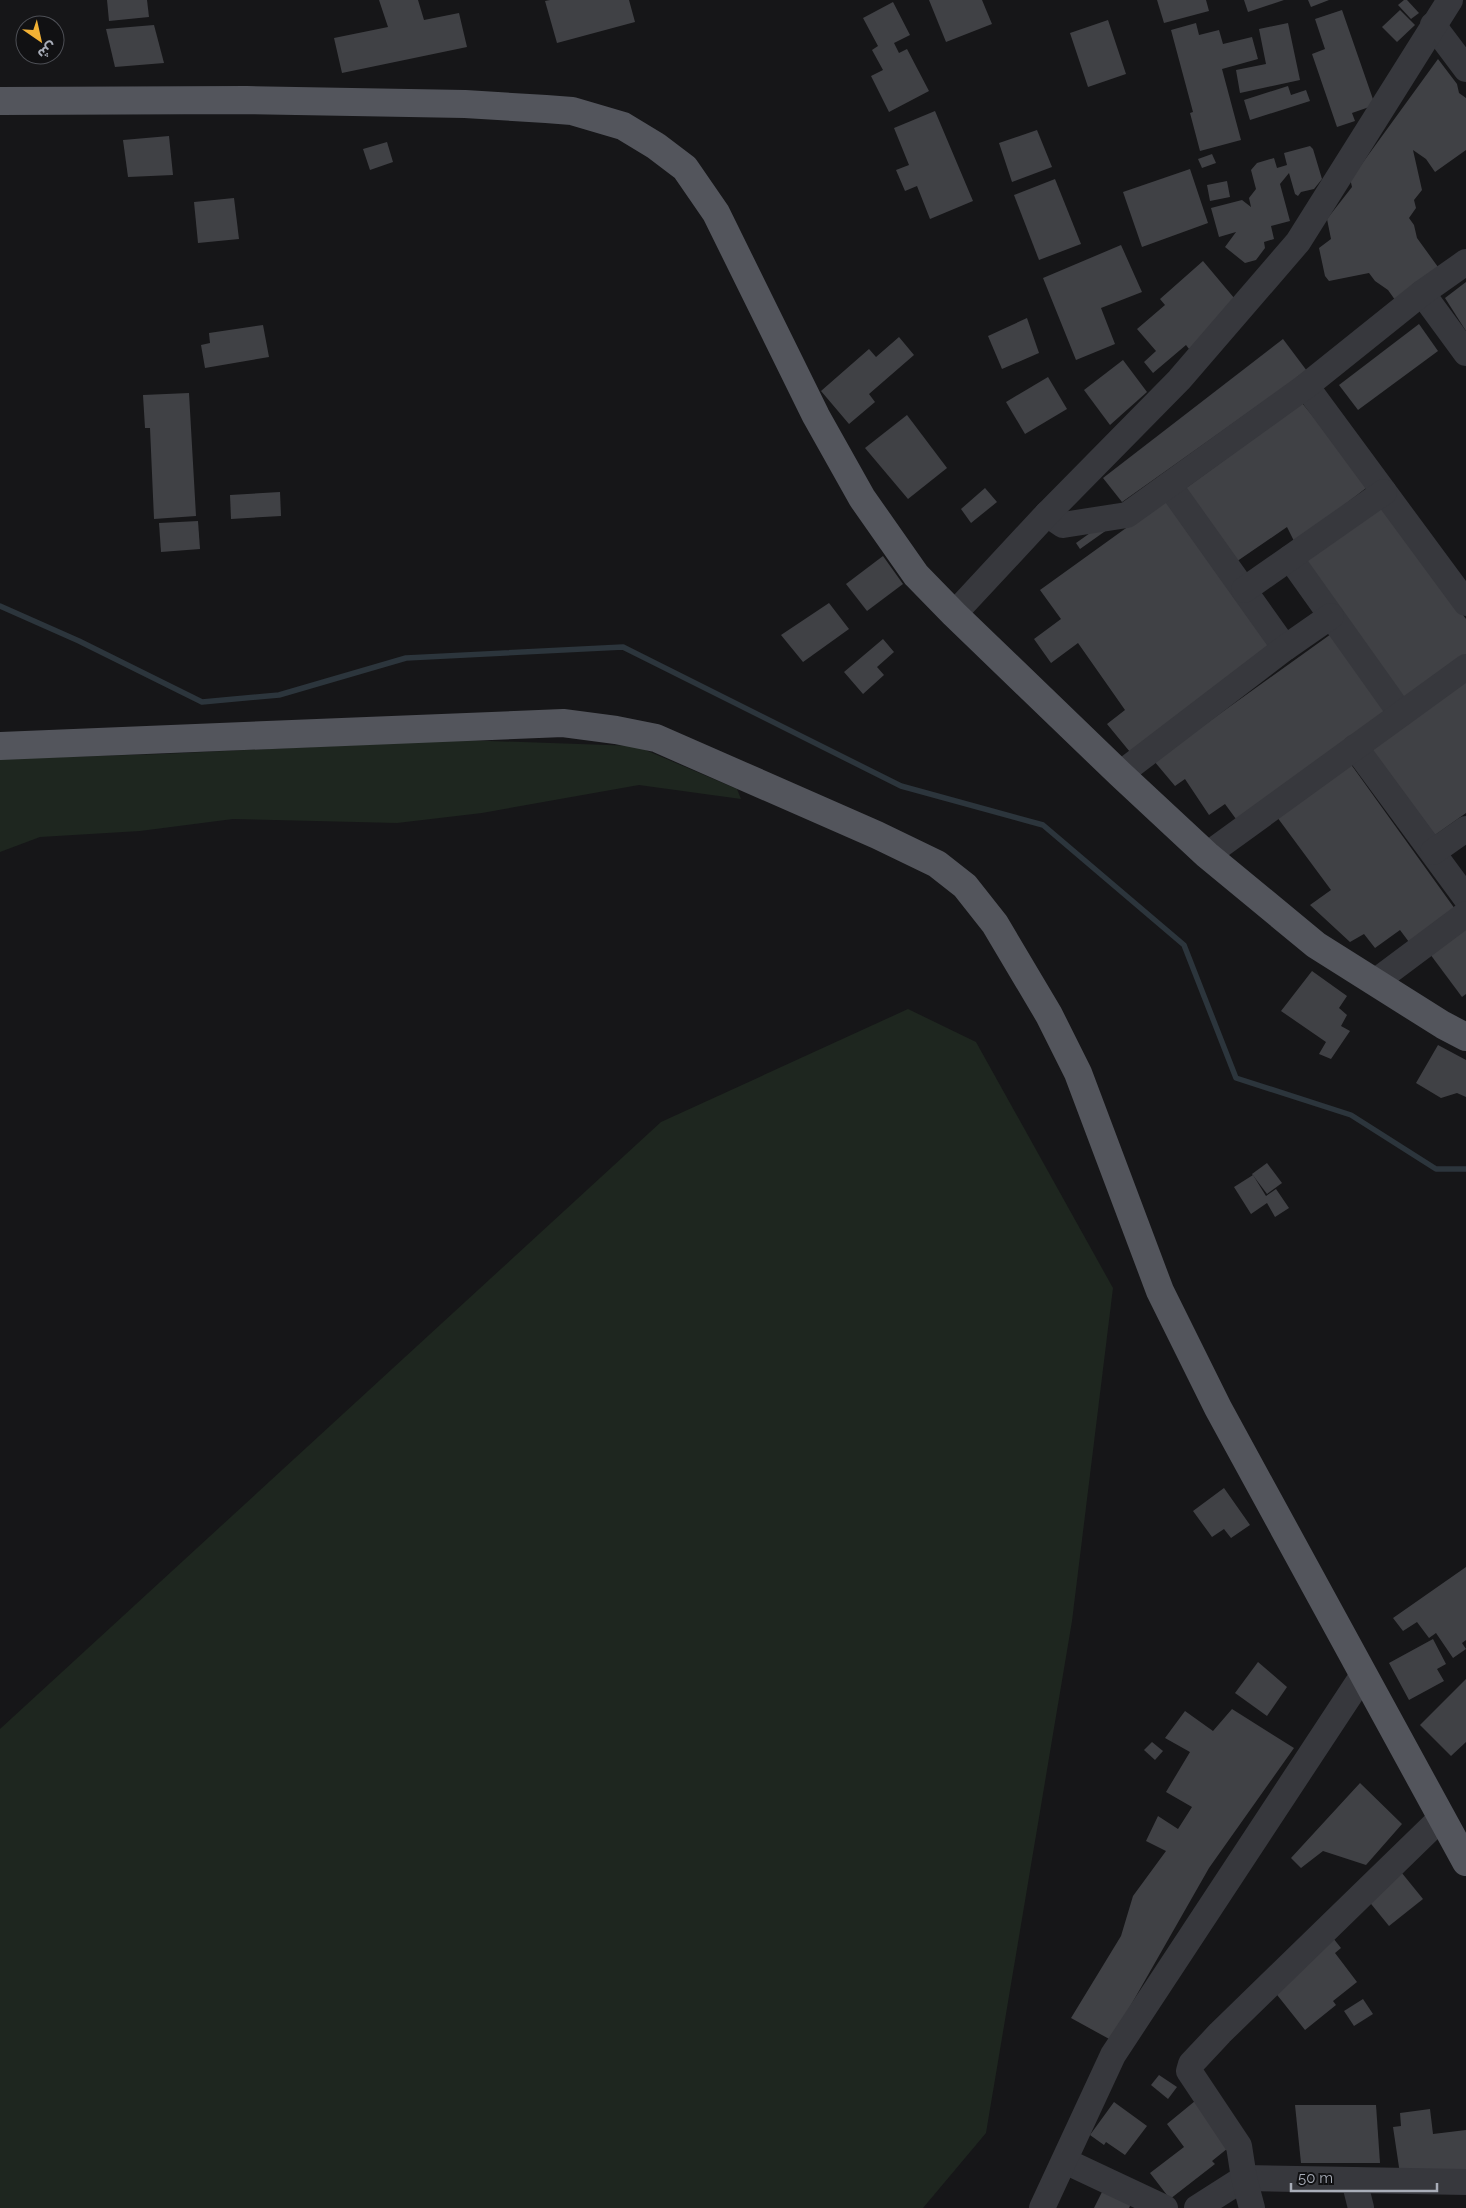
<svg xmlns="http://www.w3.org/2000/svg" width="1466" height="2208" font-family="Raleway,'Noto Sans Arabic',sans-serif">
  <rect width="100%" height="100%" fill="#161618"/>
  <g fill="#1e261f">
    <polygon points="463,740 636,746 737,789 741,799 639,785 482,813 397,823 233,819 140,831 40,837 0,852 0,759 161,754"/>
    <polygon points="908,1009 976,1042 1113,1288 1072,1621 986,2133 923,2208 0,2208 0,1729 661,1122"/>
  </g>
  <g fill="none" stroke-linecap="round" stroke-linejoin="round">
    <polyline stroke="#2c353c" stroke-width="5.5" points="0,606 79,641 202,702 279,695 406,658 623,647 901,786 1043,825 1184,945 1236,1078 1351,1115 1436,1169 1466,1169"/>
  </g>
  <g fill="#404145">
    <polygon points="107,0 147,0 149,17 109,21"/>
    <polygon points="379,0 418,0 424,20 459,13 467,47 342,73 334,38 388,27"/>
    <polygon points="550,0 629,0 635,22 557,43 545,1"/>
    <polygon points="929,0 982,0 992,24 946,42"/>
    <polygon points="1157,0 1206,0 1209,11 1164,23"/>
    <polygon points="1244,0 1284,0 1248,12"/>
    <polygon points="1308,0 1329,0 1311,7"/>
    <polygon points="1404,0 1407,0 1419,13 1411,19 1398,5"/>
    <polygon points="893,2 910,35 894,43 899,53 907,49 929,91 889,112 871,76 883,70 872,50 878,46 863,18"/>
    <polygon points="1342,10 1375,105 1352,113 1355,121 1337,127 1312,54 1325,49 1315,19"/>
    <polygon points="1400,10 1415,25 1397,42 1382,27"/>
    <polygon points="1108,20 1126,74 1088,87 1070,33"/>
    <polygon points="1196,23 1199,35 1219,30 1223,44 1252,37 1258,59 1222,69 1241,140 1200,151 1190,113 1193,112 1171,30"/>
    <polygon points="1288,23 1300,80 1240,93 1236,70 1266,64 1259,29"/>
    <polygon points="154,25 164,63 115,67 106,29"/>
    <polygon points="1438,59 1457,84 1459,93 1466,98 1466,150 1435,172 1426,159 1413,150 1422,190 1414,200 1416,208 1409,218 1414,225 1417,238 1438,267 1398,304 1388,290 1375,281 1369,273 1329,281 1325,276 1319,248 1331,239 1327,219 1352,187 1349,174 1361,165"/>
    <polygon points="1288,86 1291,95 1306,90 1310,101 1250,120 1244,100"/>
    <polygon points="935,111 973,201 930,219 917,186 905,191 896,170 909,165 894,128"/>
    <polygon points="1037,130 1052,167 1012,182 999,143"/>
    <polygon points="169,136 173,175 128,177 123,140"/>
    <polygon points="387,142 393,162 370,170 363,149"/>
    <polygon points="1310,146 1313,149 1322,179 1314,189 1301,192 1298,196 1295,194 1289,173 1280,184 1290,221 1271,226 1274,239 1264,242 1265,248 1256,260 1245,263 1225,247 1236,232 1219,237 1211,208 1242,200 1251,207 1249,198 1256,189 1251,170 1257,163 1274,158 1277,168 1287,165 1284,153"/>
    <polygon points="1212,154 1216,163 1202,168 1198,159"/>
    <polygon points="1190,169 1208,223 1142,247 1123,192"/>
    <polygon points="1055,179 1081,244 1039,260 1014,195"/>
    <polygon points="1227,181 1230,197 1210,201 1207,185"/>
    <polygon points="234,198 239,239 198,243 194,202"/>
    <polygon points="1121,245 1142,292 1101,308 1115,344 1076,360 1043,278"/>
    <polygon points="1203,261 1240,305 1189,349 1186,345 1153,373 1144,362 1156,351 1137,329 1165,305 1160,299"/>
    <polygon points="1466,282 1466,331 1445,298"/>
    <polygon points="1027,318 1039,353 1002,369 988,336"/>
    <polygon points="1419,324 1438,351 1358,410 1339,385"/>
    <polygon points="263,325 269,357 205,368 201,345 210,343 209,333"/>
    <polygon points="899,337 914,355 869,394 875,402 849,424 821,391 869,349 876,357"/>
    <polygon points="1283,339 1307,371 1122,502 1103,478"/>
    <polygon points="1123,360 1147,392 1110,425 1084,390"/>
    <polygon points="1048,377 1067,409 1025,434 1006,402"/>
    <polygon points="189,393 196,516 154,519 150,428 145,428 143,395"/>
    <polygon points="1302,403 1370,485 1295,543 1287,527 1233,564 1186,488"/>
    <polygon points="907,415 947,468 908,499 865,448"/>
    <polygon points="985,488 997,502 971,523 961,509"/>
    <polygon points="280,492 281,516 231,519 230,495"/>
    <polygon points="1165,500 1272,647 1130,752 1107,724 1125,710 1078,643 1051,663 1034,639 1061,619 1040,590"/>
    <polygon points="1131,504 1135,510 1080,549 1076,543"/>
    <polygon points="1381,506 1466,619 1466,655 1404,699 1305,561"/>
    <polygon points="198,521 200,549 161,552 159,523"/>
    <polygon points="883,556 903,584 867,611 846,584"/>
    <polygon points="829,603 849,629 803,662 781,635"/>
    <polygon points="1331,634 1389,711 1236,819 1225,804 1209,815 1185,779 1175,786 1154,761"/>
    <polygon points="883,639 894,652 877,667 884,675 863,694 844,672"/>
    <polygon points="1466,677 1466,813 1435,835 1371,749"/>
    <polygon points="1350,763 1455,909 1409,942 1400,930 1375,948 1364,934 1350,942 1310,905 1331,890 1277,817"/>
    <polygon points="1466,928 1466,994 1462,997 1430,954"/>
    <polygon points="1312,971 1347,996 1339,1008 1347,1015 1341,1026 1350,1031 1331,1059 1319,1054 1326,1042 1281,1011"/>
    <polygon points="1438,1045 1466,1060 1466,1097 1457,1093 1441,1098 1416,1083"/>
    <polygon points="1267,1163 1282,1183 1267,1194 1252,1174"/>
    <polygon points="1253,1175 1266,1196 1276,1189 1289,1208 1275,1217 1267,1203 1251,1214 1234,1187"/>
    <polygon points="1224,1488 1250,1525 1231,1538 1224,1529 1212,1537 1193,1511"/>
    <polygon points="1466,1567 1466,1640 1462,1643 1466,1649 1453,1658 1436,1633 1429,1638 1417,1622 1403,1631 1393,1618"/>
    <polygon points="1433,1639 1446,1664 1437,1669 1444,1681 1409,1700 1389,1663"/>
    <polygon points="1258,1662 1287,1687 1267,1716 1235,1693"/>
    <polygon points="1466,1679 1466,1742 1451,1756 1420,1725"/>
    <polygon points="1232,1709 1294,1748 1209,1868 1111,2040 1071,2018 1121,1936 1133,1896 1166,1851 1146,1841 1158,1816 1178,1829 1192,1807 1166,1792 1190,1752 1165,1738 1185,1711 1213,1731"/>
    <polygon points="1152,1742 1163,1751 1155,1760 1144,1750"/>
    <polygon points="1360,1783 1402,1824 1366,1865 1323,1851 1301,1868 1291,1858"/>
    <polygon points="1397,1867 1423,1899 1389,1926 1363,1894"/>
    <polygon points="1333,1938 1341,1948 1335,1953 1357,1982 1333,2001 1336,2005 1305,2030 1270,1986"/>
    <polygon points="1363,1999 1373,2014 1354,2026 1344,2011"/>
    <polygon points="1159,2075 1177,2087 1168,2099 1151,2085"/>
    <polygon points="1195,2101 1233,2144 1212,2161 1215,2164 1170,2199 1150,2173 1184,2147 1167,2124"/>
    <polygon points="1114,2102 1147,2126 1125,2155 1106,2142 1104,2145 1090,2135"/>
    <polygon points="1295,2105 1376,2105 1380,2163 1301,2163"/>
    <polygon points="1430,2109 1433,2134 1466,2130 1466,2169 1400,2174 1393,2127 1401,2126 1400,2113"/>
    <polygon points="1103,2190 1131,2204 1129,2208 1094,2208"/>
  </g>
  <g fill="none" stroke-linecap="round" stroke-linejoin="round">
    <g stroke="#37383d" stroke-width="26">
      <polyline points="1433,25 1466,69"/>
      <polyline points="1422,293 1466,353"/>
      <polyline points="1306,386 1466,603"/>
      <polyline points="1169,485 1285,648"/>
      <polyline points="1047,514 1063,525 1127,515 1306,386 1422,293 1466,262"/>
      <polyline points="1290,558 1401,714"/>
      <polyline points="1244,590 1384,492"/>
      <polyline points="954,614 1047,514 1179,380 1298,242 1450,0"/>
      <polyline points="1355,747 1466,898"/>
      <polyline points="1120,774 1285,648 1331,616"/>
      <polyline points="1433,852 1466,829"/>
      <polyline points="1207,855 1466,667"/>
      <polyline points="1375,982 1466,914"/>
      <polyline points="1065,2161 1165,2208"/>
      <polyline points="1354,2180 1361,2208"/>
      <polyline points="1042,2208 1113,2055 1363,1675"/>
      <polyline points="1197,2208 1244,2178 1466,2182"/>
      <polyline points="1252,2208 1244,2178 1239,2146 1189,2071 1191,2064 1220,2033 1442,1817"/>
    </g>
    <g stroke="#53555c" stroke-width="28">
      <polyline points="0,101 247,100 465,104 546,109 572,111 623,126 656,146 685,168 716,213 816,416 862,498 916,575 954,614 1120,774 1207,855 1316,945 1443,1025 1466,1037"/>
      <polyline points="0,746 563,723 616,730 656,738 877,835 937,864 965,886 995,924 1049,1015 1078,1073 1160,1291 1218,1408 1466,1862"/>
    </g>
  </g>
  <g transform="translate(40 40) rotate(146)"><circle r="24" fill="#111113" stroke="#4d4f55"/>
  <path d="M0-4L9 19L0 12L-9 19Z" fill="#f2b134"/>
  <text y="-8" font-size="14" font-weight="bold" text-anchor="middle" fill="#a8adb8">ش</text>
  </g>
  <path d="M1291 2183v8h146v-8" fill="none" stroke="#a8adb8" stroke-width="2.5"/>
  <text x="1298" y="2183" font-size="15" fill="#a8adb8" stroke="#111113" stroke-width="4" paint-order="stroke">50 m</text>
</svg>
